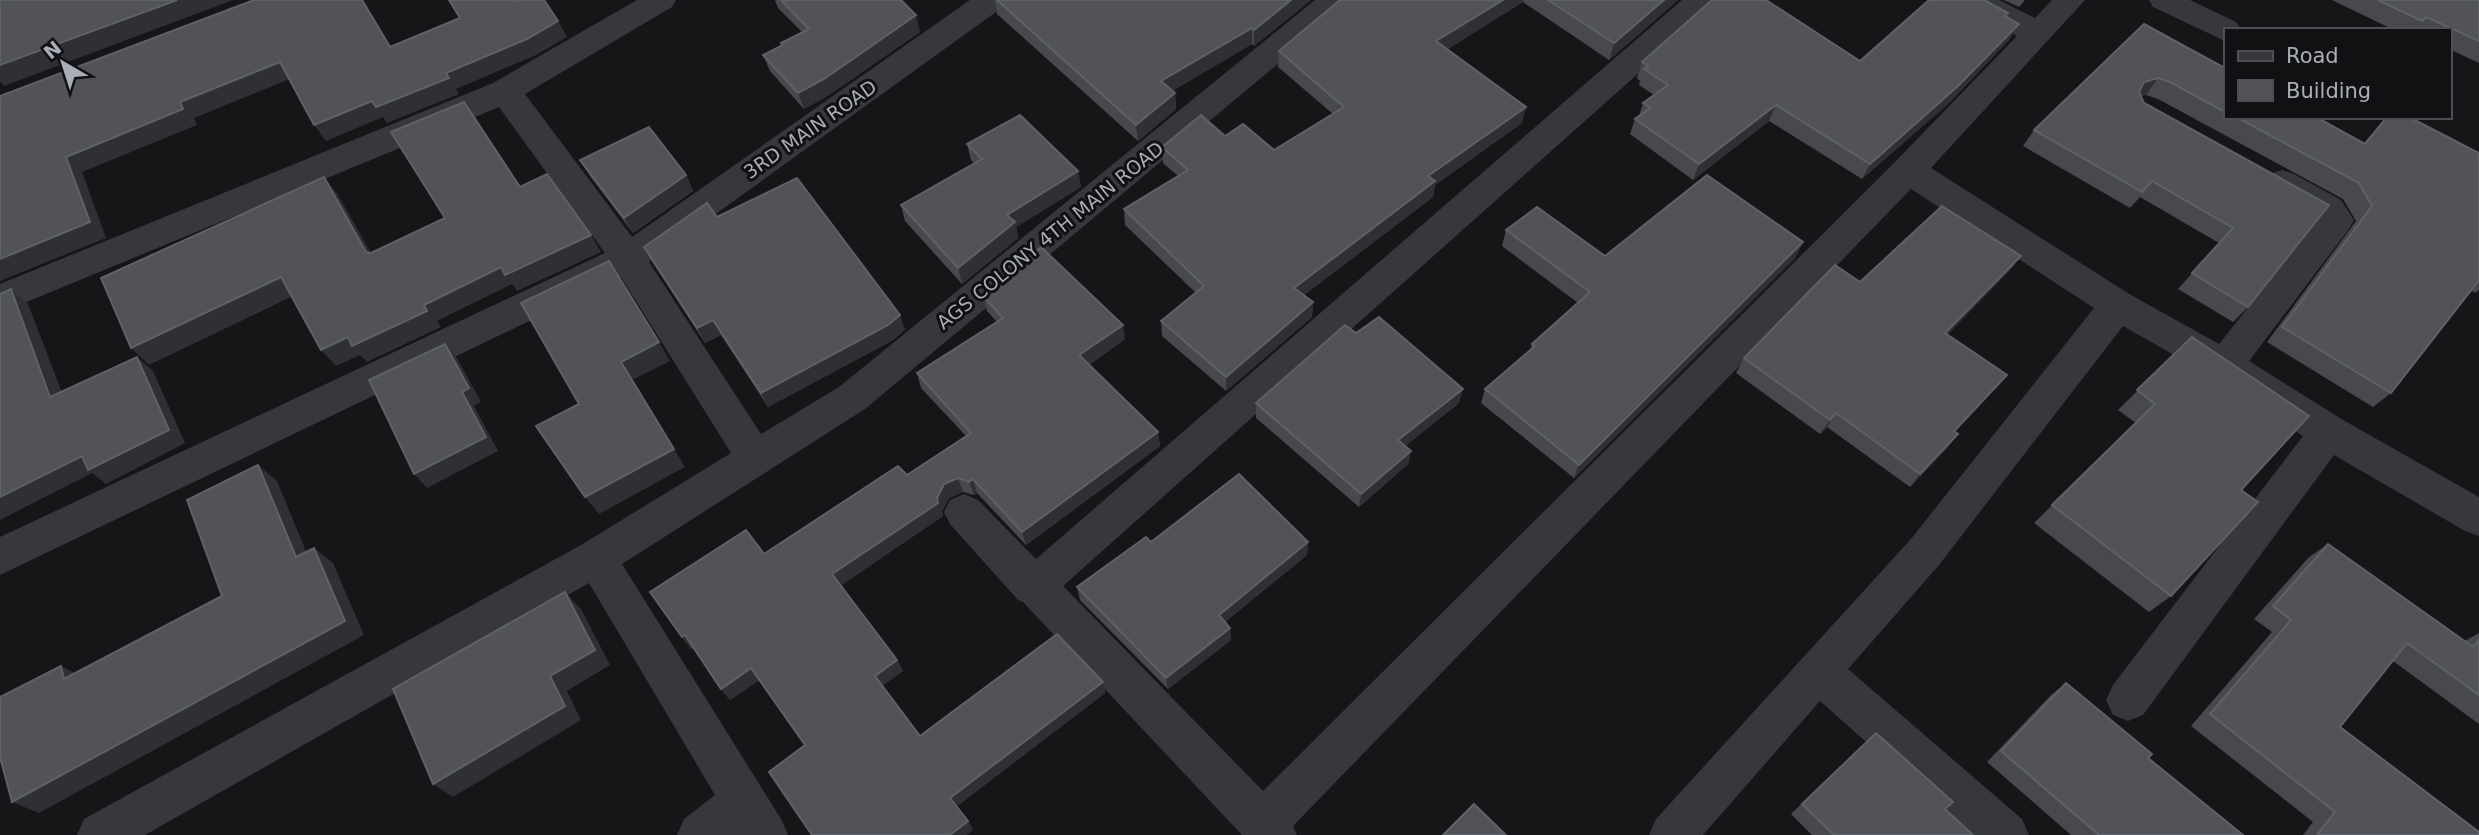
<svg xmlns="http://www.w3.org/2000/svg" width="2479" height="835" font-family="'DejaVu Sans',sans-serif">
  <rect width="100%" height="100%" fill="#161618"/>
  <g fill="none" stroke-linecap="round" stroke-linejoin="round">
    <g fill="#37383d" fill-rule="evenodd">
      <polygon points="637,0 676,0 672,7 525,94 632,237 970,0 1007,0 1003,7 649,262 761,434 839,387 1315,0 1350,0 1346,7 865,409 622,564 781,819 788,835 677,835 684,819 715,795 589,583 145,835 77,835 84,819 581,545 731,453 621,277 0,575 0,537 605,253 499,107 0,313 0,284 493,83"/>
      <polygon points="1682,0 1717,0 1713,7 1063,586 1263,791 1896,161 2017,36 1963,7 1959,0 1999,0 2035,18 2052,0 2085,0 1931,168 2131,295 2219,344 2318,220 2270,192 2265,183 2270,174 2282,170 2294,174 2341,200 2354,220 2349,229 2249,361 2343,420 2479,497 2479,536 2465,531 2334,455 2143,715 2128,721 2113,715 2106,700 2113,685 2303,436 2211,376 2123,326 1939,565 1848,669 2022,819 2029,835 1971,835 1820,701 1703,835 1649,835 1656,819 1911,539 2094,308 1911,189 1293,826 1297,835 1242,835 1023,602 1018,600 950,524 944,512 950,500 964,494 978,500 1036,559"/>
      <polygon points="2149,0 2190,0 2236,22 2241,30 2225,30 2225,41 2153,7"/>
    </g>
  </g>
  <g fill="#47494d">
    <polygon points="775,0 901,0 920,32 829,95 804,109 770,71 763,55 782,45 781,43 802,32 778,8"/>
    <polygon points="995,0 1311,0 1254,46 1252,44 1172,91 1175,93 1176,109 1138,141 997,14"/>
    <polygon points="1340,0 1678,0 1609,60 1523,2 1447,49 1522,123 1435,185 1433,197 1304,295 1313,302 1312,317 1226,391 1162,336 1161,321 1196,293 1125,225 1124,209 1178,176 1163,163 1162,147 1225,136 1274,150 1333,114 1278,67 1279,51"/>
    <polygon points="2004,0 2025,0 2019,7"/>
    <polygon points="2332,0 2479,0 2479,63 2449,49 2449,30 2394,30"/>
    <polygon points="2008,13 2005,17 2019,24 2009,40 1949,103 1862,179 1769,121 1693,180 1630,134 1635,119 1639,116 1643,103 1654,95 1639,85 1640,81 1637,78 1642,62 1860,61"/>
    <polygon points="2144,24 2225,68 2225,117 2316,117 2364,143 2387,117 2409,117 2479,153 2479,290 2475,293 2471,290 2391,393 2373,407 2267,342 2356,221 2343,199 2158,99 2146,95 2141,96 2144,103 2329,205 2248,307 2233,322 2178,289 2219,243 2140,197 2130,208 2023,146 2034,130"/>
    <polygon points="967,144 1078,171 1081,187 1016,227 1018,238 962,284 905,221 901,205 975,164 971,160"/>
    <polygon points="580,160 686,175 693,191 633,233 590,176"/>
    <polygon points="717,217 905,330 893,340 768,407 721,335 705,343 653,263 644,247"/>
    <polygon points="1506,230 1605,256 1803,242 1795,258 1574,478 1481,403 1485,389 1530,351 1532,344 1578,303 1502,246"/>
    <polygon points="2021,256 2009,271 1947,335 2007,375 1995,389 1955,432 1958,434 1947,448 1910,487 1827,427 1820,434 1736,373 1744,358 1860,282"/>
    <polygon points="983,296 1125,339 1089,365 1158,432 1160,446 1026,545 977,493 974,495 963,492 949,498 942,511 943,516 841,585 897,660 903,671 882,686 920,736 1103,682 1105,693 957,806 968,821 973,830 805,745 759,680 730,700 721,689 693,648 691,649 682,637 764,554 907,475 966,436 921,388 917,373 997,322 987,311"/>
    <polygon points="2192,337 2241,490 2171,596 2149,612 2034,523 2136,423 2118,410"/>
    <polygon points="1256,403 1459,403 1405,446 1411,451 1408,464 1359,507 1256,418"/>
    <polygon points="1151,542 1308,542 1307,555 1225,622 1230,628 1231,640 1168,689 1080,600 1077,587"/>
    <polygon points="2328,544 2465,641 2479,633 2479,724 2393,661 2340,727 2479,835 2303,835 2313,822 2191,726 2272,632 2254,619 2309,557"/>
    <polygon points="2066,683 2148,758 2243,835 2071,835 1987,762 2051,695"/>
    <polygon points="1876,733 1945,809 1973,835 1812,835 1791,814"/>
  </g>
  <g fill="#2f3033">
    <polygon points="177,0 233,0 4,86 0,81 0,65"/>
    <polygon points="362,0 363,0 401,63 390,47"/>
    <polygon points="1291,0 1311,0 1254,46 1254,30"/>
    <polygon points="1503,0 1523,0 1523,2 1434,58 1436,41"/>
    <polygon points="1664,0 1678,0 1609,60 1614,43"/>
    <polygon points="916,15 920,32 829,95 804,109 798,93"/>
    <polygon points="558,21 567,37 536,55 456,89 459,94 387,123 383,117 326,141 314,125 372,101 446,73"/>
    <polygon points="2019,24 2009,40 1949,103 1862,179 1870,164"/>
    <polygon points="1252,28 1252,44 1162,97 1161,81"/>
    <polygon points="280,62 292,78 194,118 197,125 82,172 106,238 0,281 0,259 66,157 180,102"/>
    <polygon points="2158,78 2146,95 2132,99 2144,82"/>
    <polygon points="1175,93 1176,109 1138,141 1136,125"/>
    <polygon points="1776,105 1769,121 1693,180 1699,164"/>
    <polygon points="1526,107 1522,123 1435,185 1433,197 1293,303 1294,288 1428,176"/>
    <polygon points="1078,171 1081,187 1016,227 1018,238 962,284 958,268 1007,215"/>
    <polygon points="686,175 693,191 633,233 624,218"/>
    <polygon points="324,177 338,195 380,269 366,252"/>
    <polygon points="591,235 601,252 517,291 512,284 437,321 441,327 367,362 360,355 336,366 321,350 348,337 424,305 501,267"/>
    <polygon points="1803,242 1795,258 1574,478 1579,465"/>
    <polygon points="2021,256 2009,271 1934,348 1945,333"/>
    <polygon points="281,277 297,294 149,365 131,348"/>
    <polygon points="11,289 28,304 69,411 50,397"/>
    <polygon points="1313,302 1312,317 1226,391 1226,377"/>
    <polygon points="900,315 905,330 893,340 768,407 761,393"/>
    <polygon points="713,320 721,335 705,343 697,328"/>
    <polygon points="1123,325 1125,339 1082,370 1079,355"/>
    <polygon points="659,342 670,361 632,380 685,467 599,514 585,497 621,362"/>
    <polygon points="445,344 457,358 481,402 474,406 498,451 427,488 414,474 462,392"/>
    <polygon points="137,357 153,371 185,443 106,484 92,473 0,520 0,497"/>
    <polygon points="2007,375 1995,389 1943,445 1954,431"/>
    <polygon points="1463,389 1459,403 1395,454 1398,440"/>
    <polygon points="1836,413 1827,427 1820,434 1830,420"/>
    <polygon points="1158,432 1160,446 1026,545 1022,532"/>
    <polygon points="1958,434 1947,448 1910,487 1920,474"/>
    <polygon points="1411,451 1408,464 1359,507 1361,494"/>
    <polygon points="258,465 277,481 315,573 296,557"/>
    <polygon points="958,478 963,492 949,498 942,511 943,516 839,587 832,574 937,498 944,484"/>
    <polygon points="973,479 977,493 974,495 969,482"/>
    <polygon points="1308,542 1307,555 1219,627 1219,615"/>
    <polygon points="314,548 333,563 364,635 39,813 12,802"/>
    <polygon points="565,592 581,609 610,665 567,691 581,720 453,797 433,784 550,676"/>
    <polygon points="1230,628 1231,640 1168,689 1166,678"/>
    <polygon points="685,635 694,647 691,649 682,637"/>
    <polygon points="897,660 903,671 881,687 875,676"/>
    <polygon points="61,666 86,679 64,679"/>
    <polygon points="751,668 760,680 730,700 721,689"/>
    <polygon points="1103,682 1105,693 956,807 950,798"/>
    <polygon points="968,821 973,830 967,835 950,835"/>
  </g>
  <g fill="#525359" stroke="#5f6168" stroke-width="2">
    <polygon points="0,0 177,0 0,65"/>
    <polygon points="254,0 362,0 390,47 460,18 449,0 513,0 514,1 517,0 544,0 558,21 527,39 446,73 449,78 376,107 372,101 314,125 280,62 180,102 183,109 66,157 90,222 0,259 0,96"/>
    <polygon points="781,0 901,0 916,15 824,79 798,93 763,55 783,45 781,43 809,29"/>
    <polygon points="997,0 1291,0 1254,30 1252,28 1161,81 1175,93 1136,125"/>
    <polygon points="1340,0 1503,0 1436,41 1526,107 1428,176 1435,181 1294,288 1313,302 1226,377 1161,321 1204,286 1124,209 1188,170 1162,147 1201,115 1225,136 1243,124 1274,150 1344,107 1279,51"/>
    <polygon points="1548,0 1664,0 1614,43"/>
    <polygon points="1712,0 1766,0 1860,61 1929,0 1984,0 2008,13 2005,16 2019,24 1958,86 1870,164 1776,105 1699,164 1635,119 1650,108 1643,103 1668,85 1644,69 1648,66 1642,62"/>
    <polygon points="2378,0 2479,0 2479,41 2426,17 2422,21"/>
    <polygon points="2144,24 2225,68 2225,112 2170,82 2158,78 2144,82 2139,92 2144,103 2329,205 2248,307 2192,273 2233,228 2152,181 2142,192 2034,130"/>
    <polygon points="464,102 520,187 547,174 591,235 505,275 501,267 424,305 427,311 352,346 348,337 321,350 281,277 131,348 101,278 324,177 366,252 371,253 445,218 391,132"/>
    <polygon points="1020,115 1078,171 1007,215 1015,222 958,268 901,205 982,159 967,144"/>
    <polygon points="2236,117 2316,117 2365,144 2387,117 2409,117 2479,153 2479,280 2391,393 2282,327 2372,206 2359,183"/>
    <polygon points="649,127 686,175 624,218 580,160"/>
    <polygon points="1707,175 1803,242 1579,465 1485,389 1535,346 1532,344 1590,292 1506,230 1537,207 1605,256"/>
    <polygon points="797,178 900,315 888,325 761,393 713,320 697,328 644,247 707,203 717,217"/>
    <polygon points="1942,206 2021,256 1945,333 2007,375 1954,431 1958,434 1920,474 1836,413 1830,420 1744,358 1835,265 1860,282"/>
    <polygon points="1041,247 1123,325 1079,355 1158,432 1022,532 973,479 969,482 958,478 944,484 937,498 938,503 832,574 897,660 875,676 920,736 1057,634 1103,682 950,798 968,821 950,835 812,835 769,772 805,745 751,668 721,689 685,635 682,637 650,592 746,530 764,554 898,466 907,475 971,433 917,373 1003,318 983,296"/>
    <polygon points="609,261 659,342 621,362 674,449 585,497 536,426 579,404 521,303"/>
    <polygon points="11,289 50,397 137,357 169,430 88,470 82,456 0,497 0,294"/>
    <polygon points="1379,317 1463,389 1398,440 1411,451 1361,494 1256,403 1345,325 1356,333"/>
    <polygon points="2192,337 2309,416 2241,490 2258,502 2171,596 2052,505 2155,404 2137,390"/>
    <polygon points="445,344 469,388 462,392 486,437 414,474 369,380"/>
    <polygon points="258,465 296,557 314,548 345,621 12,802 0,757 0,697 61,666 64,679 222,596 187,500"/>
    <polygon points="1239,474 1308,542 1219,615 1230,628 1166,678 1077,587 1146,537 1151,542"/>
    <polygon points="2328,544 2473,647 2479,640 2479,695 2407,643 2340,727 2479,832 2479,835 2317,835 2335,812 2210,714 2291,620 2273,606"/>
    <polygon points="565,592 595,650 550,676 565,706 433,784 393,689"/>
    <polygon points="2066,683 2152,754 2148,758 2243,835 2099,835 2001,751"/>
    <polygon points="1876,733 1953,802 1945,809 1973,835 1834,835 1802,804"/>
    <polygon points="1474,804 1506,835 1443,835"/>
  </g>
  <g text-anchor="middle" stroke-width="6" stroke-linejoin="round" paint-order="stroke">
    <g font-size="19" fill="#a8adb8" stroke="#111113">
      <text transform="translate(810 129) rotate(-35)" y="7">3RD MAIN ROAD</text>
      <text transform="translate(1050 235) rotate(-39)" y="7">AGS COLONY 4TH MAIN ROAD</text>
    </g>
  </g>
  <rect x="2224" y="28" width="228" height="91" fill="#111113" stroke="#4d4f55" stroke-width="2"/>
  <rect x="2238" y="51" width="35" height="10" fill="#37383d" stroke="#4d4f55" stroke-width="2"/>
  <text x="2286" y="63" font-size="21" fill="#a8adb8">Road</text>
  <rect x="2238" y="80" width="35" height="21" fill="#525359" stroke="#4d4f55" stroke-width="2"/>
  <text x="2286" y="98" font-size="21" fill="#a8adb8">Building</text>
  <g transform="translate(63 63) rotate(321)" stroke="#111113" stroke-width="5" paint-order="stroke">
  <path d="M0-5L12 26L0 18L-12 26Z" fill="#a8adb8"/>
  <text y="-10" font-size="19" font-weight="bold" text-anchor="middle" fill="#a8adb8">N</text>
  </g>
</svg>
